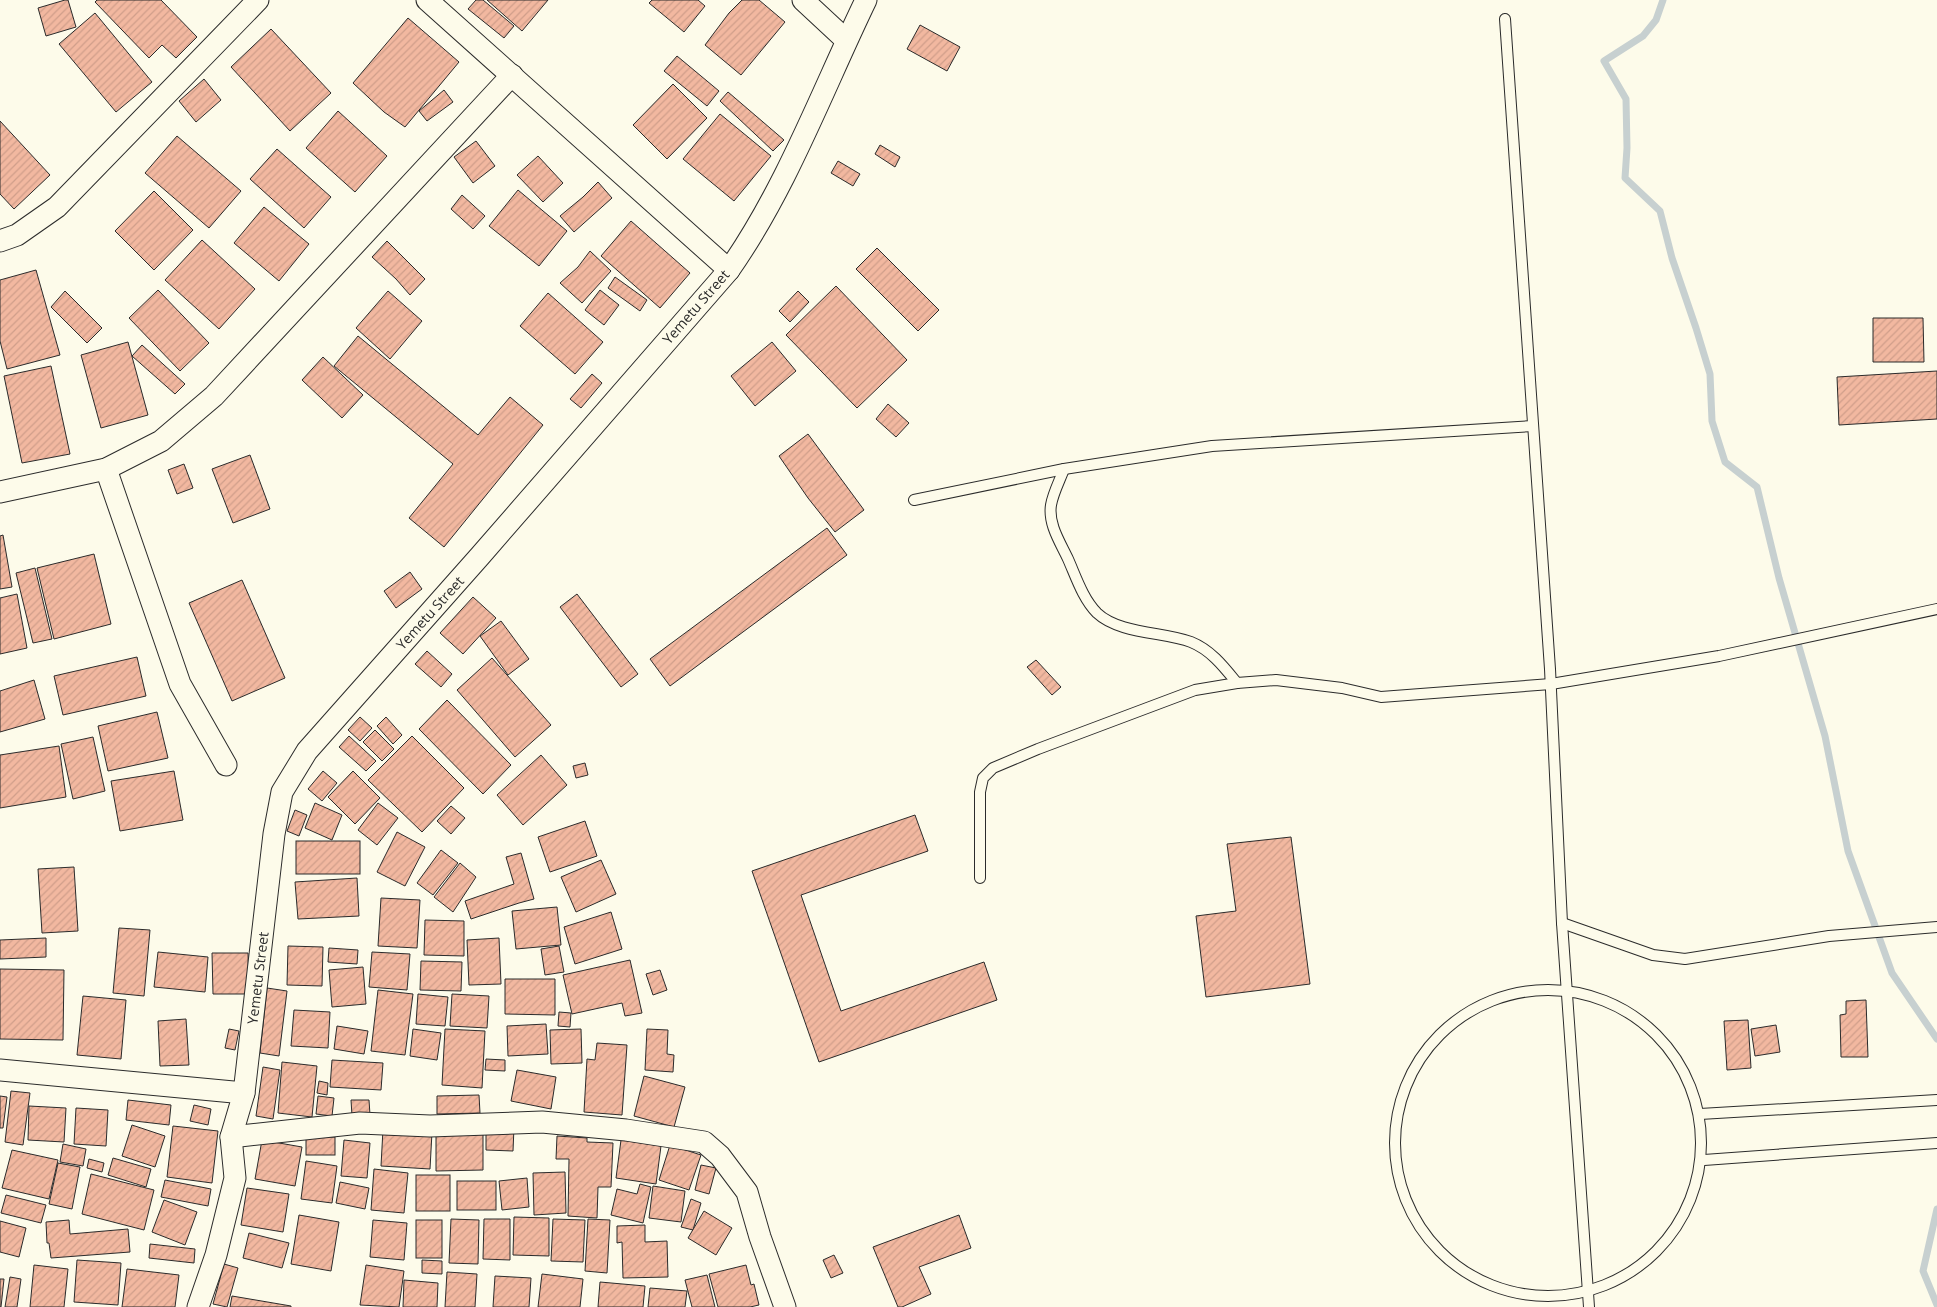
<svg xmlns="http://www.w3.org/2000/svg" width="1937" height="1307" font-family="'Open Sans',sans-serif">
  <defs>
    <pattern id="building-hatch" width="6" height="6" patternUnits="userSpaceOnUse" patternTransform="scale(1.25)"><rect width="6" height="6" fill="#f2b8a0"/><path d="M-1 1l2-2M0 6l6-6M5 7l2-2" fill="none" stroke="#d09e8a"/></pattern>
  </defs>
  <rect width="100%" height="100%" fill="#fdfbea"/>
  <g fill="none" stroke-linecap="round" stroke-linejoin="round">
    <g stroke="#c7d0d0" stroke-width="7">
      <polyline points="1663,0 1656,20 1643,36 1604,61 1626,99 1627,148 1625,178 1660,211 1672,258 1696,328 1710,374 1712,421 1725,462 1757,487 1779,578 1825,736 1848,851 1892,973 1937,1039"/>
      <polyline points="1937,1209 1923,1271 1937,1305"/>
    </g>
  </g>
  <g fill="url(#building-hatch)" stroke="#2b2b2b">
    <polygon points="65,0 68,0 76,27 46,36 38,8"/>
    <polygon points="97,0 161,0 197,37 176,58 162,45 149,58 95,2"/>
    <polygon points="476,0 483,0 514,26 504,38 468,9"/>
    <polygon points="487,0 548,0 522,31"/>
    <polygon points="652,0 698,0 705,6 684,32 649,3"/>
    <polygon points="742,0 759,0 785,22 741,75 705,45 729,13"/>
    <polygon points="95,13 152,82 116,112 59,44"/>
    <polygon points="408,18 459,62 405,127 384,112 353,83"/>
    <polygon points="920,25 960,47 947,71 907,49"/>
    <polygon points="271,29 331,93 290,131 231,67"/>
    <polygon points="677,56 719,91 707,106 664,71"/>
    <polygon points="204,79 221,100 196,122 179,101"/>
    <polygon points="673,84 707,118 667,159 633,125"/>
    <polygon points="444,90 453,102 427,121 419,111"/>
    <polygon points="728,92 784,140 773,151 720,101"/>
    <polygon points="338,111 387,156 355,192 306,148"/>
    <polygon points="720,114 771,156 734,201 683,159"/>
    <polygon points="0,121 50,175 14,209 0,194"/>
    <polygon points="177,136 241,191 209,228 145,173"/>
    <polygon points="476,141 495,166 473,183 454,157"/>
    <polygon points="880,145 900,157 895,167 875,154"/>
    <polygon points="277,149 331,197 304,228 250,179"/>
    <polygon points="538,156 563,183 543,202 517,175"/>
    <polygon points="838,161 860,174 853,186 831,173"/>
    <polygon points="598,182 612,198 574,232 560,216 583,197"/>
    <polygon points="518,190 567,231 539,266 489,226"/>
    <polygon points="154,191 193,230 154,270 115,231"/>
    <polygon points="462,195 485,216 473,229 451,209"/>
    <polygon points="264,207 309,244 279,281 234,243"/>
    <polygon points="631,221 690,273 660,308 601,256"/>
    <polygon points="202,240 255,289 219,329 165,280"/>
    <polygon points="387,241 425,279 410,295 396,279 372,257"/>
    <polygon points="877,248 939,310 918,331 856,269"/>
    <polygon points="590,251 611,271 582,303 560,283 578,267"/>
    <polygon points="36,270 60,355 7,369 0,341 0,280"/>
    <polygon points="615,277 647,300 640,311 608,288"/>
    <polygon points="836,286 907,360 857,408 786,335"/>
    <polygon points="158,290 209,343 180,371 129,318"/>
    <polygon points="600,290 619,305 604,325 585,310"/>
    <polygon points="65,291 102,328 87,343 51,307"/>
    <polygon points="388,291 422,321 390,359 356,328"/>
    <polygon points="798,291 809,302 790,322 779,311"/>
    <polygon points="548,293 603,342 575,374 520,326"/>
    <polygon points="1873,318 1923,318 1924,362 1873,362"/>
    <polygon points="358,336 478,435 510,397 543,425 444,547 409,518 453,464 334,366"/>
    <polygon points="128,342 148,415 101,428 81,355"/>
    <polygon points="772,342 796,371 755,406 731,376"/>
    <polygon points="142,345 185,384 175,394 132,356"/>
    <polygon points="323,357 363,395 342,418 302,380"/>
    <polygon points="51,366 70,454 22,463 4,376"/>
    <polygon points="1937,371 1937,419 1839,425 1837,377"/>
    <polygon points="592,374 602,383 581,408 570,399"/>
    <polygon points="888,404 909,423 896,437 876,419"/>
    <polygon points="808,434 864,510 835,532 808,498 779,456"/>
    <polygon points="250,455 270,509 233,523 212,469"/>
    <polygon points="184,464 193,488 177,494 168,470"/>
    <polygon points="827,528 847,555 670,686 650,659"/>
    <polygon points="3,535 12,587 0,589 0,536"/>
    <polygon points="94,554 111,624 54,639 37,568"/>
    <polygon points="35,568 52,639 33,643 16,573"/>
    <polygon points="410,572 422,589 396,608 384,591"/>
    <polygon points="242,580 285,678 232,701 189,603"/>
    <polygon points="17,594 27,648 0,654 0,598"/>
    <polygon points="577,594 638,674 621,687 560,607"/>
    <polygon points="473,597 496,618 463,654 440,633"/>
    <polygon points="501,621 529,659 508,675 480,636"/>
    <polygon points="427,651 452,674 441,687 415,664"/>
    <polygon points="137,657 146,696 63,715 54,676"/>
    <polygon points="492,658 551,725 515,757 457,690"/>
    <polygon points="1036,660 1061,687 1052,695 1027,667"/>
    <polygon points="34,680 45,719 0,732 0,691"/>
    <polygon points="447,700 511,765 483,794 419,729"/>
    <polygon points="157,712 168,758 108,771 98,726"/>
    <polygon points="360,717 372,728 360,741 348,730"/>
    <polygon points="386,717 402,735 393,744 377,726"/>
    <polygon points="375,730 394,749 382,761 363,742"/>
    <polygon points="349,736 376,761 366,771 339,747"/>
    <polygon points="412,736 464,788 422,832 368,780"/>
    <polygon points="93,737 105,791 73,799 61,744"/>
    <polygon points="59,746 66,797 0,808 0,755"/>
    <polygon points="541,755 567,785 523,825 497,795"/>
    <polygon points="585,763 588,775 576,778 573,766"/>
    <polygon points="174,771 183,820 120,831 111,781"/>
    <polygon points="323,771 337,783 322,801 308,789"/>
    <polygon points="353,771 380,798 355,824 328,797"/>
    <polygon points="315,803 342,815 332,840 305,828"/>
    <polygon points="378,803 398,818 377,845 358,830"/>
    <polygon points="451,806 465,818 451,834 437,821"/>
    <polygon points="295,810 307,815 299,836 287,831"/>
    <polygon points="915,815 928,851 801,895 841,1011 984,962 997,1000 819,1062 752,871"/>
    <polygon points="585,821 597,856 550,872 538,837"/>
    <polygon points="397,832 425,847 405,886 377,872"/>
    <polygon points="1291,837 1310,984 1206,997 1196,916 1236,911 1227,844"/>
    <rect x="296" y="841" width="64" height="33"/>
    <polygon points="441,850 458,863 433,895 417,883"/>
    <polygon points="521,853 534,899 519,903 471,919 465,901 514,884 506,857"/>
    <polygon points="601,860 616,894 576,912 561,877"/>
    <polygon points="460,863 476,877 453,912 434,897"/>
    <polygon points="74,867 78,931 42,933 38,869"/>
    <polygon points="357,878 359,916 298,919 295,882"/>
    <polygon points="381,898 420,900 417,948 378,946"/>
    <polygon points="557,907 561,945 516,949 512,911"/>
    <polygon points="611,912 622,949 575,964 564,927"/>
    <polygon points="425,920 464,921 464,956 424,955"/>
    <polygon points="119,928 150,930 144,996 113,993"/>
    <polygon points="46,938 46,957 0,959 0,940"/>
    <polygon points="499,938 501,984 469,985 467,940"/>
    <polygon points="288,946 323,947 322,986 287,985"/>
    <polygon points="559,946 564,972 545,975 541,949"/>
    <polygon points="329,948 358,950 357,964 328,962"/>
    <polygon points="158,952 208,957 205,992 154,987"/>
    <polygon points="372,952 410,954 407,990 369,987"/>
    <polygon points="212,953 248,953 249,994 213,994"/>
    <polygon points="630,960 642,1013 625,1016 622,1003 572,1014 563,975"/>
    <polygon points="421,961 462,962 461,991 420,990"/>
    <polygon points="363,967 366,1004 332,1007 329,970"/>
    <polygon points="0,969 64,970 63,1040 0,1039"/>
    <polygon points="660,970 667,990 653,995 646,974"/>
    <polygon points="505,979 555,979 555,1015 505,1014"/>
    <polygon points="267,988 287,991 279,1056 260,1053"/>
    <polygon points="378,990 413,994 405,1055 371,1051"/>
    <polygon points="418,994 448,997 445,1026 416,1024"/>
    <polygon points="452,994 489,996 487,1028 450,1026"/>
    <polygon points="83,996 126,1000 121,1059 77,1055"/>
    <polygon points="1866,1000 1868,1057 1841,1057 1840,1015 1846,1014 1846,1001"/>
    <polygon points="294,1010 330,1012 328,1048 291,1046"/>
    <polygon points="559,1012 571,1013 570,1027 558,1026"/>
    <polygon points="186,1019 189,1065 160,1066 158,1021"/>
    <polygon points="1748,1020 1751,1068 1727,1070 1724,1021"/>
    <polygon points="546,1024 548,1054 508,1056 507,1026"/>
    <polygon points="1776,1025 1780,1052 1755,1056 1751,1029"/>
    <polygon points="337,1026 368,1031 364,1054 334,1049"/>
    <polygon points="229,1029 239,1031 235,1050 225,1048"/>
    <polygon points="413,1029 441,1033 437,1060 410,1056"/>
    <polygon points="445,1029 485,1031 482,1088 442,1085"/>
    <polygon points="581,1029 582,1063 551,1064 550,1030"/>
    <polygon points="647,1029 668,1030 667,1054 674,1055 673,1072 645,1070"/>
    <polygon points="597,1043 627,1045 622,1115 584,1112 587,1059 595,1060"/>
    <polygon points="486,1059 505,1060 505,1071 485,1070"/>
    <polygon points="332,1060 383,1063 381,1090 330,1087"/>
    <polygon points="282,1062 317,1066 312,1117 278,1113"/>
    <polygon points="263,1067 280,1070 273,1119 256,1116"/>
    <polygon points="517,1070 556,1077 551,1109 511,1101"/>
    <polygon points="644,1076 685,1087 674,1127 634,1116"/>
    <polygon points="319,1081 328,1083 327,1095 317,1093"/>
    <polygon points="11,1091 30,1093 23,1145 5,1142"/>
    <polygon points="479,1095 480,1113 437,1114 437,1096"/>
    <polygon points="0,1096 7,1097 3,1128 0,1128"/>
    <polygon points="318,1096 334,1098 332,1116 316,1114"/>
    <polygon points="128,1100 171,1105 169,1125 126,1120"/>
    <polygon points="351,1100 369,1100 370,1115 352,1116"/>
    <polygon points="194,1105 211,1109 208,1125 190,1121"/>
    <polygon points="29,1106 66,1108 64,1142 28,1140"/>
    <polygon points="76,1108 108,1110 106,1146 74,1144"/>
    <polygon points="132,1125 165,1136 155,1167 122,1156"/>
    <polygon points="173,1126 218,1131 212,1183 167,1177"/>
    <polygon points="486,1126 514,1127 513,1151 486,1150"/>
    <polygon points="383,1129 432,1132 430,1169 381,1166"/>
    <polygon points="436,1134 483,1134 483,1170 436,1171"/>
    <polygon points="557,1136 587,1138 587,1142 613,1143 611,1187 598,1187 597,1218 568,1216 569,1159 556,1159"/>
    <rect x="306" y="1137" width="29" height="18"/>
    <polygon points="262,1140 302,1147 295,1186 255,1179"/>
    <polygon points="344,1140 370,1143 367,1178 341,1176"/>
    <polygon points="621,1140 661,1146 656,1184 616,1178"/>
    <polygon points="63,1144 86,1149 83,1166 60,1162"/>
    <polygon points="670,1145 701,1155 689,1190 659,1180"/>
    <polygon points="12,1150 58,1160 49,1199 2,1188"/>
    <polygon points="113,1158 151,1169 146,1187 108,1175"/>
    <polygon points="89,1159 104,1163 102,1172 87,1168"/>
    <polygon points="306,1161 337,1166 332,1203 301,1199"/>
    <polygon points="58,1163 80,1167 72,1209 49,1204"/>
    <polygon points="701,1165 716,1168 709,1194 695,1190"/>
    <polygon points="374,1169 408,1173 404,1213 371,1210"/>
    <polygon points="565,1172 566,1213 534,1215 533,1173"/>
    <polygon points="91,1174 154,1190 144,1230 82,1214"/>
    <rect x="416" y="1175" width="34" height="36"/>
    <polygon points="527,1178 529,1207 502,1210 499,1181"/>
    <polygon points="165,1180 211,1189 208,1206 161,1197"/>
    <rect x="457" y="1181" width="39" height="29"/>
    <polygon points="340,1182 369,1188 365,1209 336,1203"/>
    <polygon points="640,1184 651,1187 643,1223 611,1215 617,1189 637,1194"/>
    <polygon points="653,1186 685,1191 681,1222 649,1218"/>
    <polygon points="247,1188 289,1194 283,1232 241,1225"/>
    <polygon points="6,1195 46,1205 41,1223 1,1213"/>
    <polygon points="691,1199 701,1203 693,1230 681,1227"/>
    <polygon points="164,1200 197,1212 185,1245 152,1232"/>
    <polygon points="704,1211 732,1228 716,1255 688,1238"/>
    <polygon points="299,1215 339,1222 331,1271 291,1264"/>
    <polygon points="959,1215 971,1248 919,1267 931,1294 902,1307 898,1307 873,1247"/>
    <polygon points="514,1217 549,1218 549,1256 513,1255"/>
    <polygon points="451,1219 479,1220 478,1264 449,1263"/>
    <polygon points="484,1219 510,1219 510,1260 483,1259"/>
    <polygon points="553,1219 585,1220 583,1262 551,1261"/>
    <polygon points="588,1219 610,1220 607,1273 585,1271"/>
    <polygon points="69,1220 70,1234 128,1229 130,1252 51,1258 49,1243 47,1243 46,1222"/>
    <polygon points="373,1220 407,1223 404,1260 370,1257"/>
    <rect x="416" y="1220" width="26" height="38"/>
    <polygon points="0,1221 26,1228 19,1257 0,1252"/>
    <polygon points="645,1225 645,1242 667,1241 668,1277 623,1278 622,1242 617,1243 617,1226"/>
    <polygon points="249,1233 289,1243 282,1268 243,1258"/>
    <polygon points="150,1244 195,1249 194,1263 149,1258"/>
    <polygon points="834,1255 843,1273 831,1278 823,1260"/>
    <polygon points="77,1260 121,1263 118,1305 74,1302"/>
    <polygon points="422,1260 442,1261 442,1274 422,1273"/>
    <polygon points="224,1264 238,1268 227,1307 213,1304"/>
    <polygon points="34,1265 68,1269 64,1307 30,1307"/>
    <polygon points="366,1265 404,1271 399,1307 360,1305"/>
    <polygon points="746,1265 751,1285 754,1284 759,1305 750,1307 718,1307 709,1274"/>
    <polygon points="127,1269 179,1275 175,1307 122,1307"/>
    <polygon points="447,1272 477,1274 475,1307 445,1307"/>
    <polygon points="542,1274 583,1279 580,1307 538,1307"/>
    <polygon points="707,1275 715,1307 692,1307 685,1280"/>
    <polygon points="495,1276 531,1278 529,1307 493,1307"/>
    <polygon points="10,1277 21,1279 17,1307 5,1307"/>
    <polygon points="0,1279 4,1279 1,1307 0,1307"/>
    <polygon points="404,1280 438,1283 437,1307 403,1307"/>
    <polygon points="600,1282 645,1286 643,1307 598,1307"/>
    <polygon points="650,1288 687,1291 685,1307 648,1307"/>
    <polygon points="232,1296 291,1306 291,1307 230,1307"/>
  </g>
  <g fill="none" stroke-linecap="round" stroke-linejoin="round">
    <defs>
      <g id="lane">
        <polyline points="1505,19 1550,669 1562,923 1589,1307"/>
        <path d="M 1064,469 C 1060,480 1053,493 1051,505 C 1048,524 1060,542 1068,559 C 1076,577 1083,599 1097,613 C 1119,634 1165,632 1191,642 C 1211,650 1224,667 1237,683"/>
        <polyline points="914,500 1064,469 1212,446 1533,426"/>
        <polyline points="980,878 980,792 983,778 993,768 1038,749 1195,690 1237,683 1276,680 1342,688 1381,697 1551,684 1719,656 1937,609"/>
        <polyline points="1562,923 1653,955 1685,959 1829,936 1937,927"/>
        <circle cx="1548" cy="1143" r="153"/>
        <polyline points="1700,1114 1937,1100"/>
        <polyline points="1704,1160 1937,1143"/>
      </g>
      <g id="street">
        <polyline points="427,0 729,270"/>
        <polyline points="803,0 846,40"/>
        <polyline points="0,241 17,235 57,207 258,0"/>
        <polyline points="106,469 180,684 226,765"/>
        <polyline points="0,492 106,469 161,441 214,396 512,75"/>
        <polyline points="0,1070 244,1093"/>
        <polyline points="231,1137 360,1123 430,1126 542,1122 626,1130 704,1142 720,1156 747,1192 760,1237 785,1307"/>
        <path d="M 198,1307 L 216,1255 L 235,1178 L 231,1137 L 244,1093 L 274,834 L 282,792 L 307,751 L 480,556 L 729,270 C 787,187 822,91 866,0"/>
      </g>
    </defs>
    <use href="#lane" stroke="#2b2b2b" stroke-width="12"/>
    <use href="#street" stroke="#2b2b2b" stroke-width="23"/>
    <use href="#lane" stroke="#fdfbea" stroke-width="10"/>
    <use href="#street" stroke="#fdfbea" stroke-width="21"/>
  </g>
  <g text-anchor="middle" stroke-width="4" stroke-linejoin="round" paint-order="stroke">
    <g font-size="14" fill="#2b2b2b" stroke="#fdfbea">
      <text transform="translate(696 307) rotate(-49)" y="5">Yemetu Street</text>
      <text transform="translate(430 613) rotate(-48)" y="5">Yemetu Street</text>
      <text transform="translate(258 978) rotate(-83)" y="5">Yemetu Street</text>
    </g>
  </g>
</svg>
